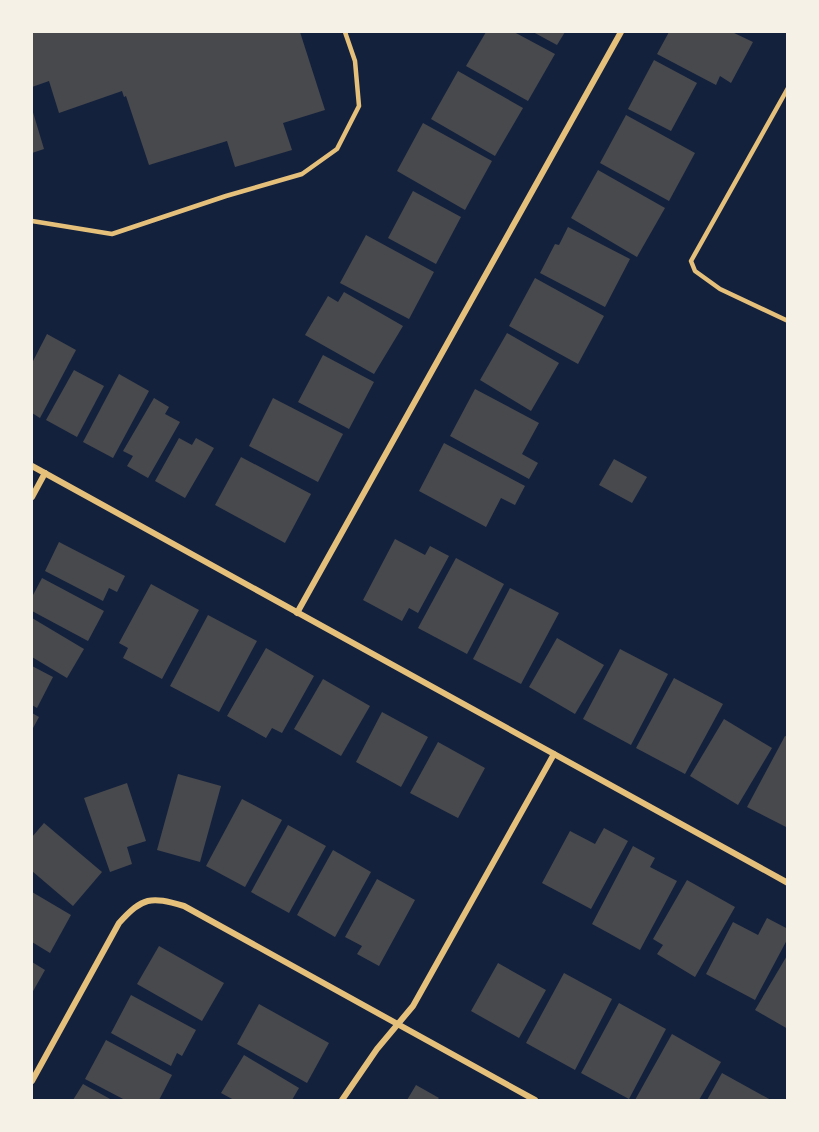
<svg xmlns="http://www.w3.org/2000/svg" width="819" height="1132" font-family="'Playfair Display',serif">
  <rect width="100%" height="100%" fill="#14213d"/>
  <g fill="#48494c">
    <polygon points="32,32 300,32 325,110 283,123 292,150 235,167 227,141 149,165 126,96 124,97 122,91 59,113 49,81 32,87"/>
    <polygon points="486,32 514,32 555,54 528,101 466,66"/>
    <polygon points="533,32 565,32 557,45"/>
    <polygon points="669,32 732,32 753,42 731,83 720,76 716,85 657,54"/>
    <polygon points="654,60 697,83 671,131 628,109"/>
    <polygon points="458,71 523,108 495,156 431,119"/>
    <polygon points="32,109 44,149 32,153"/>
    <polygon points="626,115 695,153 669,201 600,163"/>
    <polygon points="423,123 492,161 465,210 397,171"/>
    <polygon points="598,170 665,208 637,257 571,218"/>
    <polygon points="413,191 461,217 436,264 388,238"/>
    <polygon points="568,227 630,259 605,307 540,273 555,244 559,245"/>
    <polygon points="366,235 434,272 409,319 340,283"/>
    <polygon points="535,278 604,316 578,364 509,326"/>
    <polygon points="344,292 403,326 374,374 305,335 328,296 338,302"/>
    <polygon points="507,333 559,363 531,411 480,380"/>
    <polygon points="47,334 76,350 40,418 32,413 32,363"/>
    <polygon points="323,355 374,382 349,429 298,402"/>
    <polygon points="74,370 104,386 77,437 46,420"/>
    <polygon points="119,374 149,391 113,458 83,442"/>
    <polygon points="475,389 539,423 522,454 538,463 529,479 450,436"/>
    <polygon points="154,398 169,407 165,414 180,422 148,478 127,466 133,456 123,451"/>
    <polygon points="273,398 343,434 318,482 249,446"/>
    <polygon points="179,438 192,445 196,438 214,448 185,498 155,481"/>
    <polygon points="444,443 525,486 515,505 501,498 486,527 419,491"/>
    <polygon points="241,457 311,494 285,543 215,505"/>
    <polygon points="614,459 647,477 632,503 599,485"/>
    <polygon points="395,539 425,555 430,546 449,556 418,613 409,608 402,621 363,600"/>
    <polygon points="59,542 125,576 117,592 109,588 103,601 45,571"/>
    <polygon points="456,558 504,584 467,654 418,628"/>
    <polygon points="42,578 104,611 88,641 32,611 32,597"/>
    <polygon points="151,584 199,610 162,679 123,658 128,648 119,643"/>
    <polygon points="510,588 559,613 521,684 473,659"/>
    <polygon points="208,615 257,641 219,712 170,686"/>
    <polygon points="32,618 84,649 67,678 32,657"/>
    <polygon points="557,638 604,665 575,714 529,687"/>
    <polygon points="266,648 314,676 282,733 272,728 266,738 227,716"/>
    <polygon points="620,649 668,674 631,745 583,719"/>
    <polygon points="32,666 53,677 37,708 32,705"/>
    <polygon points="674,678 723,704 685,774 636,748"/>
    <polygon points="323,679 370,706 341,756 294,729"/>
    <polygon points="382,712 428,737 401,787 356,762"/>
    <polygon points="32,713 39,717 32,730"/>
    <polygon points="724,719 772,748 738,805 690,776"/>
    <polygon points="785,736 788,737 788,828 747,807"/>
    <polygon points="438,742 485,768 458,818 410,793"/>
    <polygon points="178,774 221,786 200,862 157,850"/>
    <polygon points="127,783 146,841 127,847 132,864 110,872 84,798"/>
    <polygon points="242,799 282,820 245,887 206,866"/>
    <polygon points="44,823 102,872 73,906 32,871 32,837"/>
    <polygon points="288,825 326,846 289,913 251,892"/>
    <polygon points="604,828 628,841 591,909 542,883 570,831 595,844"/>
    <polygon points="633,846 655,858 650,867 677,881 640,950 592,924"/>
    <polygon points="333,850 371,872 335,937 297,915"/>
    <polygon points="377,879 415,900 379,966 357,954 362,946 345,937"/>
    <polygon points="687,880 735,907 695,977 657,954 663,945 653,939"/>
    <polygon points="32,892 71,915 50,953 32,942"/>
    <polygon points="767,918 788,929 788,938 755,1000 706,974 733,922 758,935"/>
    <polygon points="159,946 224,983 202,1021 137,984"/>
    <polygon points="788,954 788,1029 755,1010"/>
    <polygon points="32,962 45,970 32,993"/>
    <polygon points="498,963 546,990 519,1038 471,1011"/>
    <polygon points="564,973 612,999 575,1070 526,1043"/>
    <polygon points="131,995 196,1030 182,1056 177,1053 171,1066 111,1033"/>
    <polygon points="619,1003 666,1029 629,1099 581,1073"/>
    <polygon points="259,1004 329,1043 307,1083 237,1044"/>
    <polygon points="672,1034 721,1062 699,1100 635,1100"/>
    <polygon points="106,1040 172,1075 159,1100 125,1100 85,1079"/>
    <polygon points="244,1055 299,1088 292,1100 234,1100 221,1093"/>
    <polygon points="722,1073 771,1100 707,1100"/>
    <polygon points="83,1084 112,1100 73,1100"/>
    <polygon points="416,1085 439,1098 437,1100 407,1100"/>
  </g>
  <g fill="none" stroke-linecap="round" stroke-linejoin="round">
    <g stroke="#e5c07b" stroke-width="4.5">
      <polyline points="788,88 691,261 695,271 720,289 788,321"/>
      <polyline points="32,221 112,234 226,196 302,174 337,149 359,106 355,61 345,32"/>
    </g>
    <g stroke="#e5c07b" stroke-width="6">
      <polyline points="32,466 788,883"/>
      <polyline points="32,497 45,473"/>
      <polyline points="297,613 621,32"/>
      <path d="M 32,1081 L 119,923 C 143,897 150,896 184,906 L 535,1100"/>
      <polyline points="342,1100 377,1049 413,1006 554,754"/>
    </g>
  </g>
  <rect width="819" height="1132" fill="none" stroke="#f6f1e7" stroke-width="66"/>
</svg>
